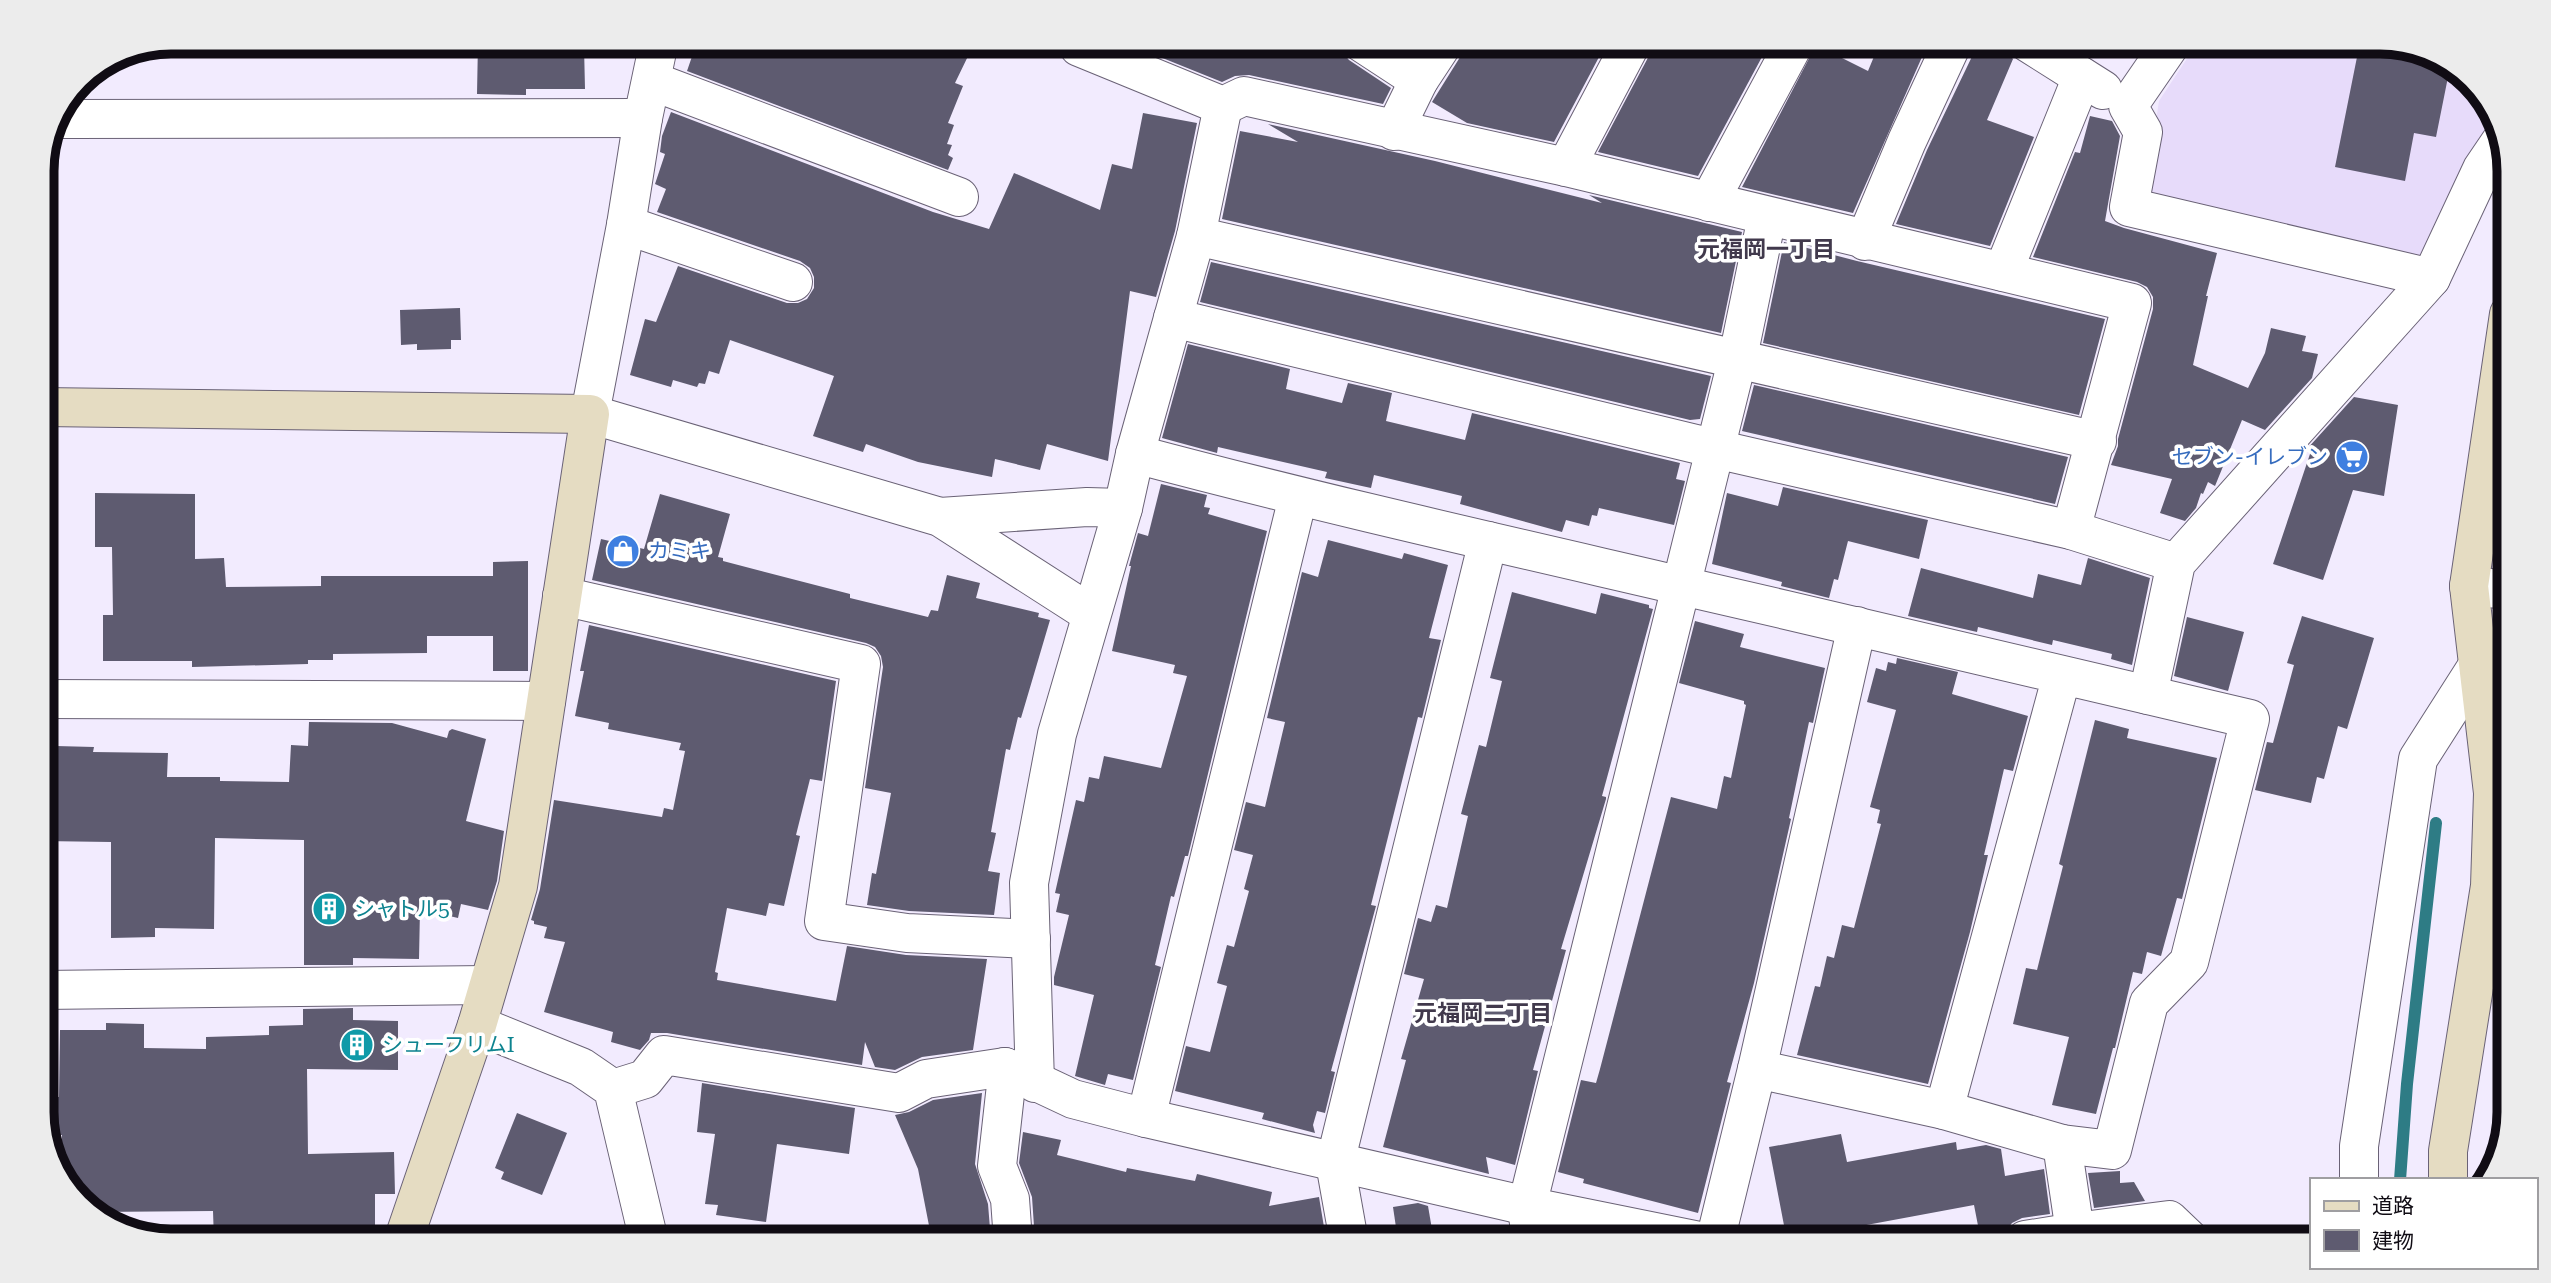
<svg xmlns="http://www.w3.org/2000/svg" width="2551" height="1283" font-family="'Roboto Serif','Noto Sans JP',serif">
  <rect width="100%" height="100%" fill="#f2ebfe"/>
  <polygon fill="#e7dbfa" points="2198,42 2379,42 2436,55 2487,100 2494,119 2492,126 2425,268 2144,199 2159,101"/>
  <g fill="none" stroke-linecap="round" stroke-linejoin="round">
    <polyline stroke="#2e7c85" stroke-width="12" points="2400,1180 2407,1084 2436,823"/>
  </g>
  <g fill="#5e5b70">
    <polygon points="478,42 527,42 527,47 584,46 585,89 526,89 526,95 477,94"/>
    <polygon points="697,42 953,42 971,50 955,83 963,86 948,123 954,125 947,144 952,145 948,155 953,158 948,170 687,71"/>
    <polygon points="1135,42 1339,42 1342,52 1349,60 1391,88 1383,104 1249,75 1235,76 1222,82 1155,55"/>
    <polygon points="1466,42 1607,42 1554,142 1467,123 1432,102 1462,54"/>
    <polygon points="1654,42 1770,42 1698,176 1598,152 1651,52"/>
    <polygon points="1880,42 1912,42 1909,51 1922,57 1853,213 1742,187 1816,45 1868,71"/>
    <polygon points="1979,42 2005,42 2007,52 2013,59 1987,120 2034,137 1990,246 1896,224 1927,150"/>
    <polygon points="2360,42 2379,42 2436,55 2450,67 2436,137 2414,133 2405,181 2335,167"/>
    <polygon points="671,112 933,212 989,229 1014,173 1100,210 1112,164 1132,169 1143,113 1197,123 1175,231 1156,297 1130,291 1108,461 1047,444 1040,470 995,459 992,477 918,462 866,444 863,452 813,436 834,376 730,340 719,374 709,371 705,384 699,383 697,387 673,380 671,387 630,375 645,319 656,322 678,266 787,303 798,303 807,299 814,288 814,277 810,268 800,261 657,212 666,189 655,184 665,154 660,152 662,136"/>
    <polygon points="2090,116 2112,121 2120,136 2105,221 2124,228 2217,253 2206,296 2208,296 2193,365 2248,388 2265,353 2271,328 2306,336 2302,351 2318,354 2312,378 2265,430 2242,420 2215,486 2208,482 2203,494 2201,493 2196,508 2185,521 2160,513 2172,479 2111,465 2118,446 2118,439 2153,309 2153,297 2147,287 2137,282 2033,257 2075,152 2080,153"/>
    <polygon points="1268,124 1435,161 1602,203 1589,195 1742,232 1721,333 1222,219 1240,131 1298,142"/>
    <polygon points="1784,242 1857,261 2105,319 2079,415 1763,343"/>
    <polygon points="1211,262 1711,376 1700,419 1690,420 1200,302"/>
    <polygon points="460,308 461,340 451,340 451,349 417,350 417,344 401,345 400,310"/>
    <polygon points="1188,344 1290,369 1286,389 1342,403 1348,383 1392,393 1386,421 1465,440 1472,413 1680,463 1676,479 1685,481 1674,525 1599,508 1597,516 1592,515 1589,526 1566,520 1562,532 1460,504 1462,496 1374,475 1371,488 1325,478 1327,472 1218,447 1217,453 1162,438"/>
    <polygon points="1754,385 2068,457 2055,504 1742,431"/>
    <polygon points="2354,397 2398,405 2384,496 2353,490 2323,580 2273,564 2311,451 2307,449"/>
    <polygon points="1161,484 1207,495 1204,507 1210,508 1208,514 1267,531 1188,856 1185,856 1174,897 1171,896 1155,965 1161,967 1133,1080 1108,1074 1105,1085 1075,1076 1094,995 1054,985 1054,977 1069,915 1056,912 1060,894 1055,893 1076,800 1084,802 1089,777 1099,779 1104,756 1161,768 1187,676 1173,673 1175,665 1112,651 1131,566 1129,566 1138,533 1148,536"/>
    <polygon points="1783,487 1928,520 1919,559 1848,541 1838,580 1834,579 1829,598 1781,586 1782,582 1712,564 1727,493 1778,506"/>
    <polygon points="95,493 195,494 195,559 224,558 226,587 321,586 321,576 493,576 493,562 528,561 528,671 493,671 493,636 427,636 427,653 333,654 333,660 308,660 308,664 192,667 192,661 103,661 103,615 113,615 112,547 95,547"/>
    <polygon points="660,494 730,514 718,557 723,558 723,561 850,594 850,598 928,617 931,610 938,611 947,575 980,583 976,598 1039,613 1038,617 1050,620 1021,718 1018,717 1010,750 1006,749 991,832 996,833 988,871 1000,873 994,915 909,911 867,905 872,873 876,874 891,793 865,788 883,667 881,656 875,647 866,643 592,580 601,539 644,549"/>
    <polygon points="1328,540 1402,559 1404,553 1448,565 1429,638 1441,640 1422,718 1418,717 1371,905 1376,906 1331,1071 1335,1072 1325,1113 1317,1111 1313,1125 1315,1133 1262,1119 1264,1113 1175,1091 1186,1046 1210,1052 1227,986 1217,983 1227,945 1234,947 1249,891 1244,889 1253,855 1234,850 1246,802 1265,807 1285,722 1267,718 1302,572 1318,577"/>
    <polygon points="2088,558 2150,578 2132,665 2111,659 2112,654 2053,640 2052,645 1978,627 1977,632 1908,616 1921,568 2033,598 2038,574 2081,585"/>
    <polygon points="1512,592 1596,614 1601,593 1649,605 1649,608 1653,609 1602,796 1606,797 1606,799 1561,949 1566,950 1533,1070 1538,1071 1515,1165 1486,1157 1489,1174 1383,1147 1406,1060 1401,1059 1424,979 1404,974 1418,918 1431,922 1436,905 1447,908 1468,816 1461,814 1479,745 1486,747 1502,681 1490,678"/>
    <polygon points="2302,616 2374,638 2347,729 2338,726 2324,779 2317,777 2311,803 2255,790 2267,742 2273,743 2294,665 2287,663"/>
    <polygon points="2187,617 2244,632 2228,691 2174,676"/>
    <polygon points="1695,621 1744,634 1740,647 1825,668 1813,723 1809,722 1789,818 1791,819 1754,983 1727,1082 1731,1083 1698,1213 1583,1183 1584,1179 1558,1172 1581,1080 1596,1083 1600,1069 1671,797 1717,809 1724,776 1731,778 1746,705 1744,704 1744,701 1679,683"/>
    <polygon points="589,625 836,681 822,781 810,779 796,835 800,836 784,906 769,903 766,916 727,908 715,972 718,973 717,980 836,1001 847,946 906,955 987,959 973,1050 922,1057 895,1070 875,1067 865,1042 862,1065 667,1033 651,1033 649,1040 640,1050 611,1042 613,1032 544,1012 565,942 544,938 547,927 534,924 534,921 531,920 540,889 554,800 662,817 664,808 673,810 685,751 679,750 681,743 608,729 609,723 575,716 584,671 580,671"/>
    <polygon points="1897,658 1958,672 1952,694 2028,716 2013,771 2004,769 1984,855 1988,855 1970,932 1928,1084 1797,1055 1815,986 1820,987 1827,956 1834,958 1842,925 1854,928 1881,824 1877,823 1880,810 1870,807 1896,710 1867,702 1876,668 1886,671 1888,662 1896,664"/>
    <polygon points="2095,720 2129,729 2127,738 2217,758 2182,899 2177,898 2161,956 2147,952 2142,974 2133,972 2115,1048 2113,1048 2096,1114 2052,1105 2069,1037 2013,1024 2026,968 2037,970 2063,866 2059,864"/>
    <polygon points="309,722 392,723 447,738 449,731 452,729 486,739 466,821 504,831 497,881 488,910 461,904 458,918 420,909 419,959 353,958 353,965 304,965 304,840 215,838 214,929 155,928 155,937 111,938 111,842 42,841 42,794 54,794 56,746 94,747 93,752 168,753 167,777 220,777 220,781 289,782 291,745 308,746"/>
    <polygon points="353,1008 353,1020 398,1021 398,1070 307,1069 308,1154 394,1152 395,1194 375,1194 375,1241 214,1241 213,1211 96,1212 64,1184 61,1175 62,1135 47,1135 42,1120 42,1096 59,1097 60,1030 106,1030 106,1023 144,1024 144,1048 206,1049 206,1037 269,1035 269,1026 303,1025 303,1009"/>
    <polygon points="702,1083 855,1108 849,1154 777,1144 766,1222 716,1215 718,1205 705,1204 715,1134 697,1132"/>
    <polygon points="982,1093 975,1164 988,1204 991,1241 932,1241 918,1169 895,1115 909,1112 933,1100"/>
    <polygon points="517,1113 567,1133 542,1195 501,1179 504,1172 495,1168"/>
    <polygon points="1023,1132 1061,1140 1057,1155 1126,1172 1127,1168 1195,1181 1197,1174 1272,1192 1269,1206 1319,1197 1326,1239 1324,1241 1252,1241 1202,1232 1200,1241 1035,1241 1032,1197 1019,1163"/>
    <polygon points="1841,1134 1847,1162 1956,1142 1957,1150 1986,1145 2001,1149 2005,1176 2044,1169 2050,1214 2022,1218 2012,1223 2005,1232 2004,1241 1981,1241 1974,1205 1861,1226 1864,1241 1787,1241 1769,1147"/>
    <polygon points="2120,1171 2120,1183 2134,1182 2145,1201 2094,1208 2088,1173"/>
    <polygon points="1418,1203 1428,1206 1434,1241 1398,1241 1393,1207"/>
  </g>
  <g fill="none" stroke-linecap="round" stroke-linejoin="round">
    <defs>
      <g id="street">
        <polyline points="659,42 643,118 626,225 590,414 940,517 1091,614"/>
        <polyline points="1080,42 1079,47 1223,106 1244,96 1566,167 2132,303 2071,530"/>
        <polyline points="1361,42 1419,80"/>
        <polyline points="2027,42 2103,90"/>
        <polyline points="2172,42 2128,106 2143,132 2129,207 2431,278 2482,169 2501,141"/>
        <polyline points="652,81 959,197"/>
        <polyline points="62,119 643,118"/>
        <polyline points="1394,131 1419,80 1444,42"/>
        <polyline points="1566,167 1632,42"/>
        <polyline points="1709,202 1795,42"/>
        <polyline points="626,225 793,282"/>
        <polyline points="1196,236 2097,441"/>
        <polyline points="1865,241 1907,141 1953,42"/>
        <polyline points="2003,272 2082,77"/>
        <polyline points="1173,318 1733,453 2071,530 2176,563"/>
        <path d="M 1135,454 C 1315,502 1497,543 1678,585 C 1869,629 2060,674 2250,719 L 2189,962 L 2149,1003 L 2112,1150 L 2062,1144 L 1944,1110 L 2062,675"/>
        <polyline points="940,517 1087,507 1123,508"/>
        <polyline points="2469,586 2509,590"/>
        <polyline points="562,596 861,664 824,921 907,933 1031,939"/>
        <polyline points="2148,695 2176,563 2431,278"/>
        <polyline points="42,699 546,701"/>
        <polyline points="42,990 488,985"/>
        <polyline points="477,1025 581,1067 613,1089 649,1241"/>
        <polyline points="1005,1067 1006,1085 997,1166 1010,1199 1013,1241"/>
        <polyline points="1757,1069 1944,1110"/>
        <polyline points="1035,1083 1029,883 1057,734 1123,508 1135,454 1196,236 1223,106"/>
        <polyline points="613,1089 645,1079 664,1055 899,1093 926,1079 1005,1067 1073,1099 1146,1118 1527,1206 1700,1241"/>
        <polyline points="1146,1118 1298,497"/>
        <polyline points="2062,1144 2075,1232 2169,1220 2191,1241"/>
        <polyline points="2359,1180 2359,1146 2418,759 2478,665"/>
        <polyline points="2025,1240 2075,1232"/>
        <polyline points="1349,1241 1335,1163 1488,541"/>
        <polyline points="1531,1241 1527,1206 1738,357 1767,217"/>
        <polyline points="1715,1241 1757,1069 1857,626"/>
      </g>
      <g id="secondary">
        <polyline points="42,407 590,414 518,886 477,1025 403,1241"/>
        <polyline points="2448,1180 2448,1151 2490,886 2493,793 2469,586 2509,314"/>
      </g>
    </defs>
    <use href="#street" stroke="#6a6276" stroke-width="40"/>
    <use href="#secondary" stroke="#6a6276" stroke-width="40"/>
    <use href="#street" stroke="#fff" stroke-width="38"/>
    <use href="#secondary" stroke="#e5dcc2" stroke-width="38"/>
  </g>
  <defs>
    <symbol id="supermarket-disc" viewBox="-11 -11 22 22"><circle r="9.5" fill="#3f7fe0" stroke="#fff"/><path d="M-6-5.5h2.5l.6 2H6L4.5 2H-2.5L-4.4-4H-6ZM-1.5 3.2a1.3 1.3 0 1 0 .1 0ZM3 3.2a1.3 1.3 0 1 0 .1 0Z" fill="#fff"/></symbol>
    <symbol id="shop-disc" viewBox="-11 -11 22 22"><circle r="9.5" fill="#3f7fe0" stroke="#fff"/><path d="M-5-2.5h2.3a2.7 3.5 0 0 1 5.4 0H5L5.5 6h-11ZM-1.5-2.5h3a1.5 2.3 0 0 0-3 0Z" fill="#fff"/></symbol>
    <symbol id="building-disc" viewBox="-11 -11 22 22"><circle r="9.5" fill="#0f9aa8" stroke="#fff"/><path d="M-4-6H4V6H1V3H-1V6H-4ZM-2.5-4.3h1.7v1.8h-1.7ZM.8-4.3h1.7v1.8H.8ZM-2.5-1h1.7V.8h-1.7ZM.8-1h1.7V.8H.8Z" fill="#fff"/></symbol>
  </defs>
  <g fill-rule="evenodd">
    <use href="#supermarket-disc" x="2333" y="438" width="38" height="38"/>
    <use href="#shop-disc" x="604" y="532" width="38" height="38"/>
    <use href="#building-disc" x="310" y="890" width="38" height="38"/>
    <use href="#building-disc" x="338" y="1026" width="38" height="38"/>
  </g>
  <g text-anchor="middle" stroke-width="7" stroke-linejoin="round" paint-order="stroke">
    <g font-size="21" fill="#366cbe" stroke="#fff" text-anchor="end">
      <text x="2328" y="464">セブン-イレブン</text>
      <text x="648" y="558" text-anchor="start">カミキ</text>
    </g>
    <g font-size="21" fill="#0d838f" stroke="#fff" text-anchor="start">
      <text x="354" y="916">シャトル5</text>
      <text x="382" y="1052">シューフリムI</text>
    </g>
    <g font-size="23" font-weight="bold" fill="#41394c" stroke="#fff">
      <text x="1766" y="257">元福岡一丁目</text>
      <text x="1483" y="1021">元福岡二丁目</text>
    </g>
  </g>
  <path d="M0 0H2551V1283H0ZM171 54H2380A117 117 0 0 1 2497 171V1112A117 117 0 0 1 2380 1229H171A117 117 0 0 1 54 1112V171A117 117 0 0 1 171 54Z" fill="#ececec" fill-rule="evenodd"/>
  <path fill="none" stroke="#100c14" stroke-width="9" d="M171 54H2380A117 117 0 0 1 2497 171V1112A117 117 0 0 1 2380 1229H171A117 117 0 0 1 54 1112V171A117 117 0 0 1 171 54Z"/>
  <rect x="2310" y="1178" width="228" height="91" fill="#ffffff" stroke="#9f9ea1" stroke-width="2"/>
  <rect x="2324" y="1201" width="35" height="10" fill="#e5dcc2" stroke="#9f9ea1" stroke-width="2"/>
  <text x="2372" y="1213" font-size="21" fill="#100c14">道路</text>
  <rect x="2324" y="1230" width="35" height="21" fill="#5e5b70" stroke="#9f9ea1" stroke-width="2"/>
  <text x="2372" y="1248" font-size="21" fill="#100c14">建物</text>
</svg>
